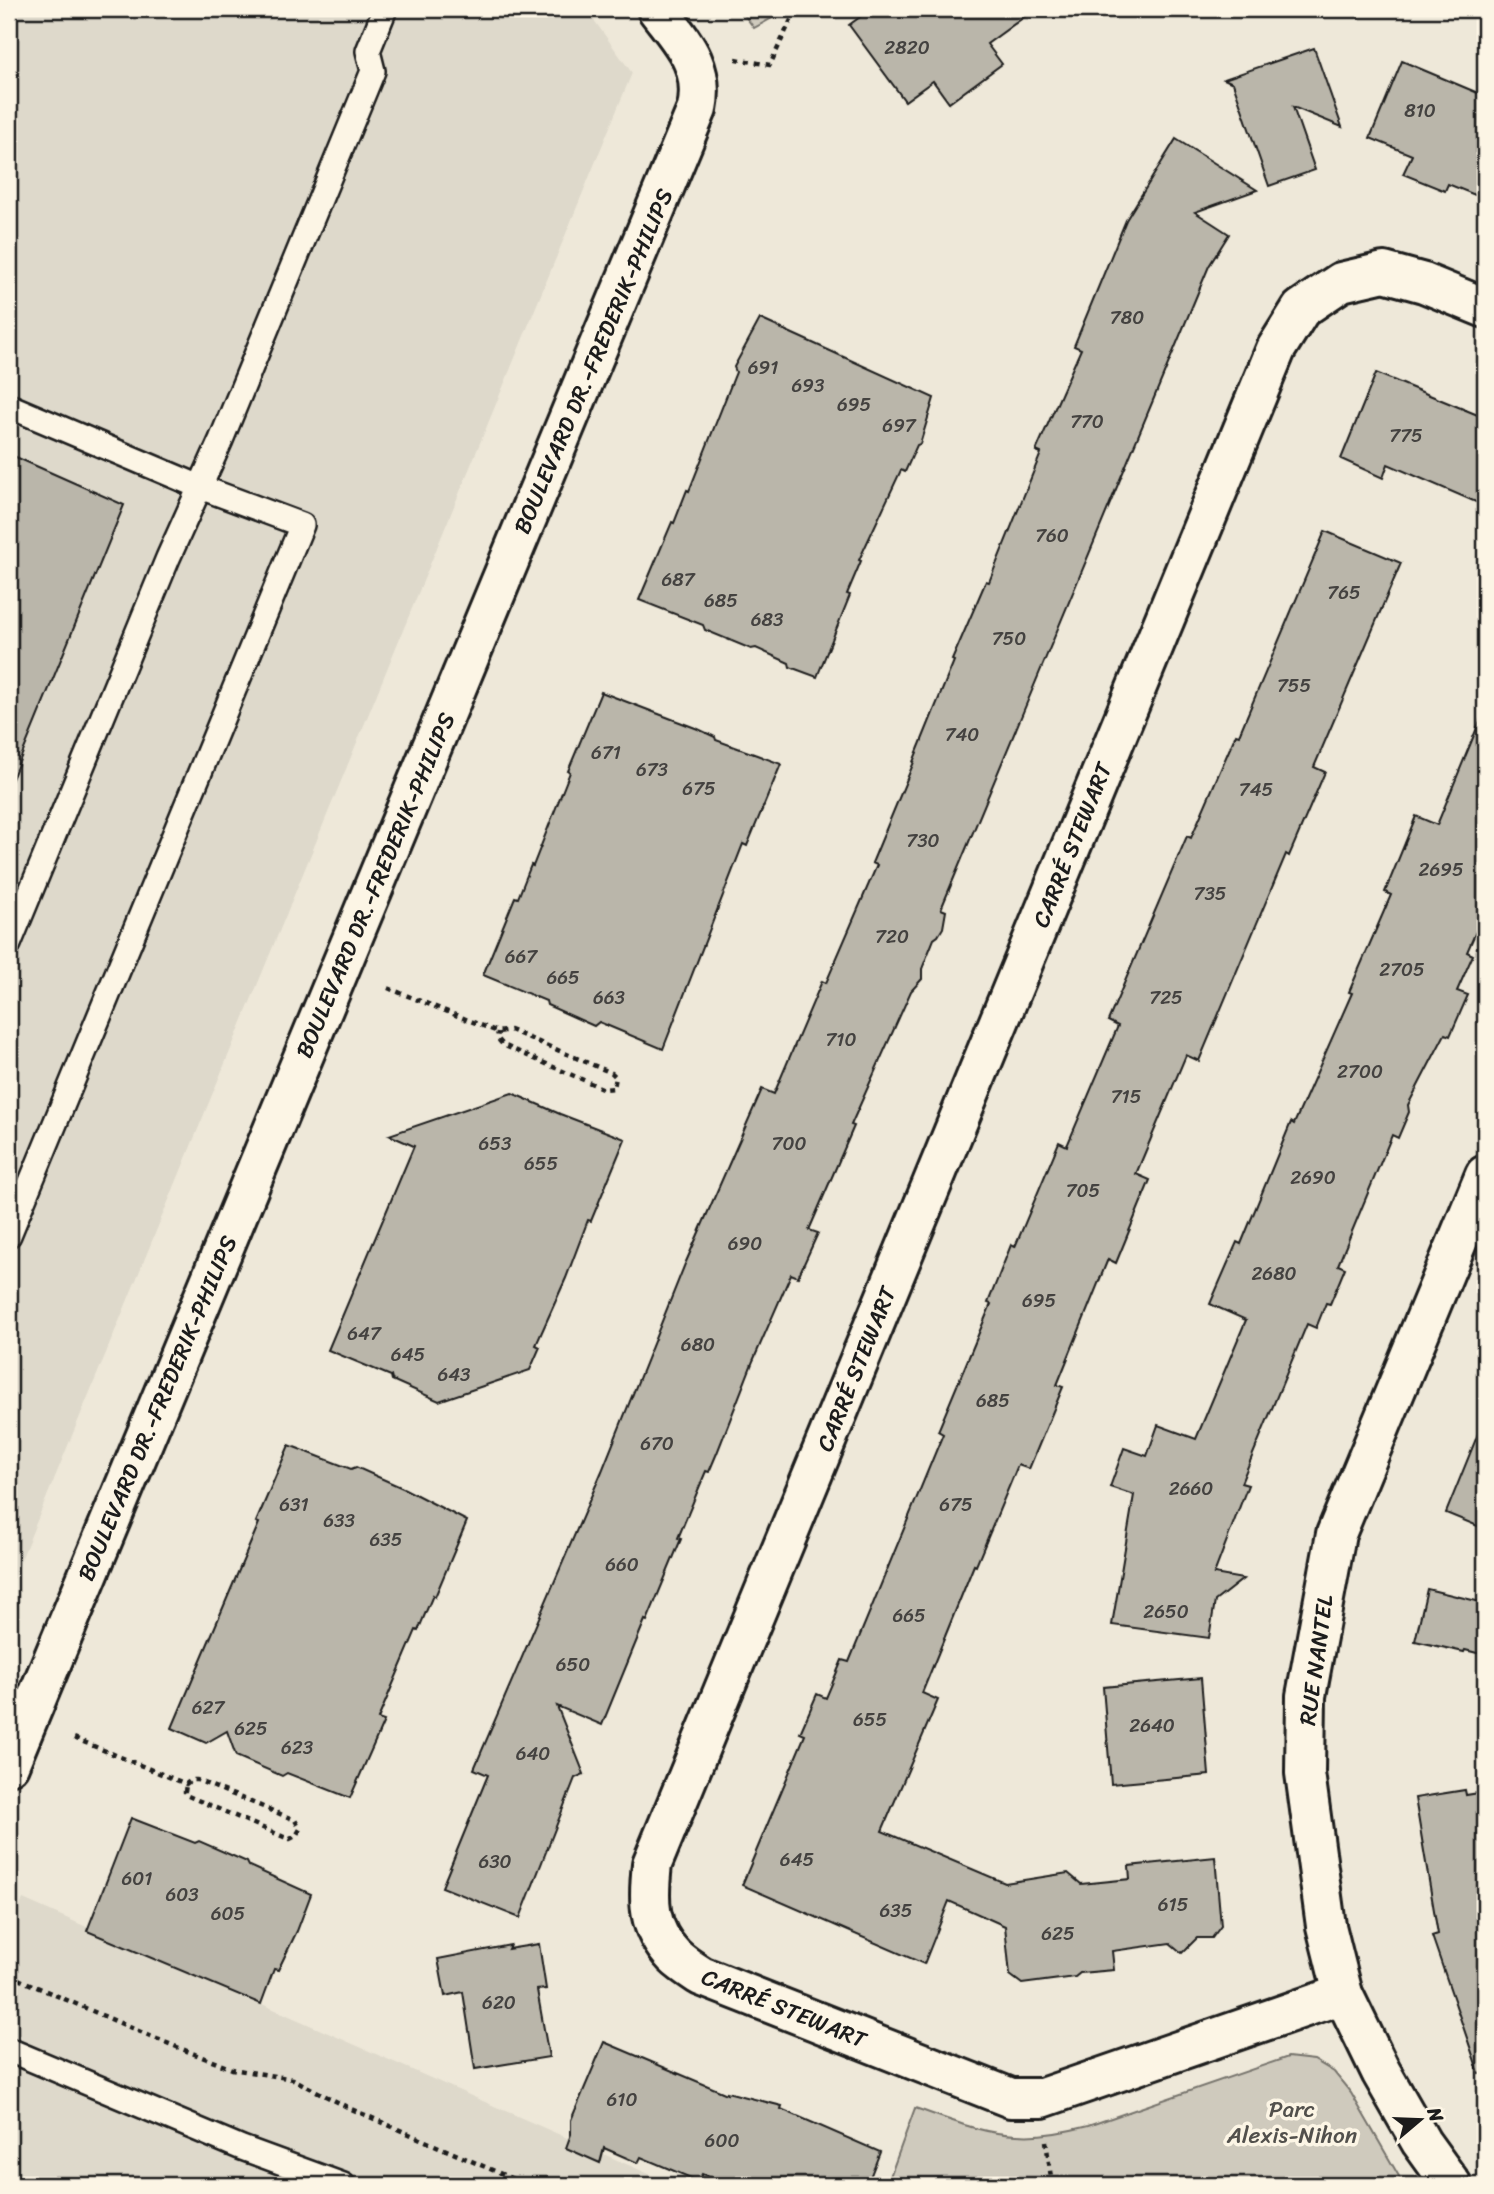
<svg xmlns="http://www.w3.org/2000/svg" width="1494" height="2194" font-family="Sriracha,sans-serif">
  <rect width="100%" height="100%" fill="#eee8d9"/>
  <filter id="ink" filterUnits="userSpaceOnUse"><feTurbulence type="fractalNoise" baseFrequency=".0143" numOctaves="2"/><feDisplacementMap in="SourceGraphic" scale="14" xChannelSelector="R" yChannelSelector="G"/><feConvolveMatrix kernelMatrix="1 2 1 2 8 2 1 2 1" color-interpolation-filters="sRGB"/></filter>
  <g filter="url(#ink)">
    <g fill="#ded9cb">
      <polygon points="9,9 586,9 632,73 9,1589"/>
      <polygon points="23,1899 674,2185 9,2185 9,1934"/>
    </g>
    <g fill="#cfcabd" stroke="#76736c" stroke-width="2">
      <polygon points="740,9 777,9 772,18 754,28"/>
      <path d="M 1288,2057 L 1314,2060 L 1334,2072 L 1351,2093 L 1404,2185 L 887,2185 L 915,2108 C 948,2119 982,2134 1017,2135 C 1041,2137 1065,2132 1088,2126 Z"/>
    </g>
    <g fill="#bab6aa" stroke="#1c1c1c" stroke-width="2">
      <polygon points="871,9 1035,9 987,44 1002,64 949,103 933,81 905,101 849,25"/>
      <polygon points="1314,48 1342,127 1293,107 1315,170 1269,186 1233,83 1224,79"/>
      <polygon points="1402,61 1485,96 1485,199 1448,184 1445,191 1403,174 1412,155 1370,138"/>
      <polygon points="1176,139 1257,190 1195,212 1229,234 1209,266 941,909 946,911 943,928 938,936 934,939 922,969 922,979 911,991 851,1125 854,1126 809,1230 818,1233 798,1277 791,1274 753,1361 717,1453 709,1472 706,1471 678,1538 681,1539 647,1621 645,1620 602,1725 557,1706 584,1774 575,1778 520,1918 442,1887 488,1775 474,1769 602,1471 685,1264 762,1089 774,1094 822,981 826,983 877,865 872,863 914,762 913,762 954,661 952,660 986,581 989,582 1041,453 1036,451 1081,349 1074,346 1126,220"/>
      <polygon points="760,319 934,398 920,444 917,445 905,472 901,470 859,560 861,561 847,594 850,595 817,677 790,667 789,663 756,648 751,649 705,630 703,625 639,600 672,522 674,523 687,490 689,491 736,372 734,367"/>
      <polygon points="1376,373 1485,418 1485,506 1388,464 1383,478 1341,459"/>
      <polygon points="9,454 124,505 10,784 9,784"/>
      <polygon points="1325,531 1401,563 1314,767 1325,772 1289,856 1286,854 1199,1061 1186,1055 1136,1174 1150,1180 1116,1263 1108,1259 1057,1385 1063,1387 1029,1469 1018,1465 976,1566 974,1565 922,1693 938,1700 882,1831 1005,1883 1068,1873 1081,1884 1130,1879 1129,1866 1215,1857 1221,1926 1212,1938 1197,1938 1182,1953 1170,1943 1112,1951 1114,1970 1080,1973 1075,1977 1022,1984 1010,1975 1005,1926 949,1901 924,1964 742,1885 805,1735 800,1733 817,1694 826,1698 842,1660 849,1662 943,1434 938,1431 991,1304 988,1303 1011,1245 1015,1247 1059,1142 1067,1146 1118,1026 1108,1021 1187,836 1191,838 1236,734 1239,735"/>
      <polygon points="601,692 698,729 715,737 716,740 781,764 747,846 743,844 663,1049 599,1022 594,1026 547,1005 546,1001 483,975 515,897 518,898 531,865 533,866 570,772 568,771"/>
      <polygon points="1484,711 1485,911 1467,952 1473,955 1457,991 1468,995 1450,1036 1445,1034 1408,1105 1409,1112 1398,1138 1392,1135 1338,1265 1345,1268 1330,1304 1326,1303 1316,1328 1307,1324 1241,1483 1248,1485 1214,1574 1243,1579 1215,1601 1209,1638 1112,1625 1134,1495 1110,1487 1124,1448 1147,1456 1158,1425 1196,1439 1246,1320 1210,1304 1237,1242 1241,1244 1291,1122 1294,1124 1352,993 1349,992 1391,895 1385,892 1416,816 1437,825"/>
      <polygon points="512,1093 560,1114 625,1139 591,1221 588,1220 566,1278 536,1345 540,1347 530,1370 439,1401 392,1380 391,1376 328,1350 414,1146 389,1135"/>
      <polygon points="1484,1419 1485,1419 1485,1529 1446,1513"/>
      <polygon points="289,1445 351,1469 356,1467 405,1489 467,1521 435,1597 433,1595 418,1631 416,1630 378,1719 384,1721 350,1798 287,1773 282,1776 236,1756 227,1731 206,1743 172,1728 259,1523 256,1522"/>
      <polygon points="1427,1589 1485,1603 1485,1655 1465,1650 1464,1652 1415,1641"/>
      <polygon points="1201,1678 1209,1775 1111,1784 1103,1687"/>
      <polygon points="1465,1790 1466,1795 1485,1792 1485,2072 1479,2073 1432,1936 1438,1934 1415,1798"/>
      <polygon points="131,1818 195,1843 199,1841 247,1862 249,1866 311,1894 297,1931 278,1970 274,1969 261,2004 87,1931"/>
      <polygon points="539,1944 546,1989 537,1990 549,2057 475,2069 463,1992 445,1996 438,1959 510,1945 508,1949"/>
      <polygon points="604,2042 727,2094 727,2092 782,2106 781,2109 880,2152 867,2185 728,2185 702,2174 698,2181 641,2157 638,2163 604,2148 600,2163 566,2148 571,2134 571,2120"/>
    </g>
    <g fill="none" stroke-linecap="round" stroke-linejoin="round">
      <defs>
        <g id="service">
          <polyline points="9,406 200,487 302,525 9,1235"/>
          <polyline points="9,944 168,558 221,440 373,71 368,51 385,9"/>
          <polyline points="9,2050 242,2148 343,2185"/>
        </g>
        <g id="minor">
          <path d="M 1343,1994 L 1042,2098 L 1011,2098 L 701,1976 C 692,1970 682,1964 674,1956 C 647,1928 648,1900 652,1864 L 1276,349 L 1301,309 L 1341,282 L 1384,272 L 1424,283 L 1485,308"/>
          <polyline points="1452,2185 1421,2142 1381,2072 1343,1994 1326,1926 1305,1773 1306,1696 1336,1534 1485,1175"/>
        </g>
        <path id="tertiary" d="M 9,1765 L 697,109 C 706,65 682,42 657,9"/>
      </defs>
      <use href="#service" stroke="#1c1c1c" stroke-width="28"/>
      <use href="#minor" stroke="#1c1c1c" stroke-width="44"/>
      <use href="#tertiary" stroke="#1c1c1c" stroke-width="44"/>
      <g stroke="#1c1c1c" stroke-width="4.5" stroke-dasharray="5 5" stroke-linecap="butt">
        <polyline points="736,59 770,65 796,9"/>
        <polyline points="388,988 498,1032 510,1030 612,1073 616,1077 614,1088 604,1089 503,1045 497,1038 498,1032"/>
        <polyline points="74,1738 186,1784 191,1780 197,1780 295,1820 300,1829 296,1836 290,1839 284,1837 188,1796 185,1792 186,1784"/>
        <polyline points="9,1975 157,2039 232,2069 293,2079 349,2108 527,2185"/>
        <polyline points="1046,2141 1052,2185"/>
      </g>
      <use href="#service" stroke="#fcf5e5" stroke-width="23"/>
      <use href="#minor" stroke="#fcf5e5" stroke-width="38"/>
      <use href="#tertiary" stroke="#fcf5e5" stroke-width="38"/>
    </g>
  </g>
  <g text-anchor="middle" stroke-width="7" stroke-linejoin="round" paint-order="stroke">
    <g font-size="19" fill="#444240">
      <text x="907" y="54">2820</text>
      <text x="1420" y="117">810</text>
      <text x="1127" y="324">780</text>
      <text x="763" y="374">691</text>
      <text x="808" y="392">693</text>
      <text x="854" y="411">695</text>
      <text x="1087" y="428">770</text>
      <text x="899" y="432">697</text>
      <text x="1406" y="442">775</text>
      <text x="1052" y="542">760</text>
      <text x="678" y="586">687</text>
      <text x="1344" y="599">765</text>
      <text x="721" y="607">685</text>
      <text x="767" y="626">683</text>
      <text x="1009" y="645">750</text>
      <text x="1294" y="692">755</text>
      <text x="962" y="741">740</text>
      <text x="606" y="759">671</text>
      <text x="652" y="776">673</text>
      <text x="699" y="795">675</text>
      <text x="1256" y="796">745</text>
      <text x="923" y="847">730</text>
      <text x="1441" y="876">2695</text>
      <text x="1210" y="900">735</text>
      <text x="892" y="943">720</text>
      <text x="521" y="963">667</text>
      <text x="1402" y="976">2705</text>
      <text x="563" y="984">665</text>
      <text x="609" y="1004">663</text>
      <text x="1166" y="1004">725</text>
      <text x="841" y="1046">710</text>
      <text x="1360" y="1078">2700</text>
      <text x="1126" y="1103">715</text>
      <text x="495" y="1150">653</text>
      <text x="789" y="1150">700</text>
      <text x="541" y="1170">655</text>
      <text x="1313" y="1184">2690</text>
      <text x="1083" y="1197">705</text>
      <text x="745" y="1250">690</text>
      <text x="1274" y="1280">2680</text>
      <text x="1039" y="1307">695</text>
      <text x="364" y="1340">647</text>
      <text x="698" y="1351">680</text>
      <text x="408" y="1361">645</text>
      <text x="454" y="1381">643</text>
      <text x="993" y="1407">685</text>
      <text x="657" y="1450">670</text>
      <text x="1191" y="1495">2660</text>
      <text x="294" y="1511">631</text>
      <text x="956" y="1511">675</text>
      <text x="339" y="1527">633</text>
      <text x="386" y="1546">635</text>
      <text x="622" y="1571">660</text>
      <text x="1166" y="1618">2650</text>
      <text x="909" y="1622">665</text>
      <text x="573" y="1671">650</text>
      <text x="208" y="1714">627</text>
      <text x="870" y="1726">655</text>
      <text x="1152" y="1732">2640</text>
      <text x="251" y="1735">625</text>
      <text x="297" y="1754">623</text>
      <text x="533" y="1760">640</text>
      <text x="797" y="1866">645</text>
      <text x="495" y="1868">630</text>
      <text x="137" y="1885">601</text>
      <text x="182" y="1901">603</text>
      <text x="1173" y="1911">615</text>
      <text x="896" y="1917">635</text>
      <text x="228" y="1920">605</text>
      <text x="1058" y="1940">625</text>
      <text x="499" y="2009">620</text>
      <text x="622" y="2106">610</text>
      <text x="722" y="2147">600</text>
    </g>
    <g font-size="23" fill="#1c1c1c" stroke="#fcf5e5">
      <text transform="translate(593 361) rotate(-67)" y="8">BOULEVARD DR.-FREDERIK-PHILIPS</text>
      <text transform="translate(1072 845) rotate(-68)" y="8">CARRÉ STEWART</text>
      <text transform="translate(375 885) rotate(-67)" y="8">BOULEVARD DR.-FREDERIK-PHILIPS</text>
      <text transform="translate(856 1369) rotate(-68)" y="8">CARRÉ STEWART</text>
      <text transform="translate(157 1408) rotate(-67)" y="8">BOULEVARD DR.-FREDERIK-PHILIPS</text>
      <text transform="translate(1316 1660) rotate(-82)" y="8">RUE NANTEL</text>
      <text transform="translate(784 2008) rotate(22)" y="8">CARRÉ STEWART</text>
    </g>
    <g font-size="23" fill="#52504c" stroke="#fcf5e5">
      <text x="1292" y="2117">Parc<tspan x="1292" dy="26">Alexis-Nihon</tspan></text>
    </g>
  </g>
  <rect width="1494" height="2194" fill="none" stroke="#fcf5e5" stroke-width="35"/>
  <rect x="18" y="18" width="1459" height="2159" fill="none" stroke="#1c1c1c" stroke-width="2.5" filter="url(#ink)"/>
  <g transform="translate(1420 2120) rotate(71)" stroke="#fcf5e5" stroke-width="5" paint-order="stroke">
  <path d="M0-5L12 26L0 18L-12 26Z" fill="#1c1c1c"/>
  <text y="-10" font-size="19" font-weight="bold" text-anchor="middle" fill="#1c1c1c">N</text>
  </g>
</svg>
